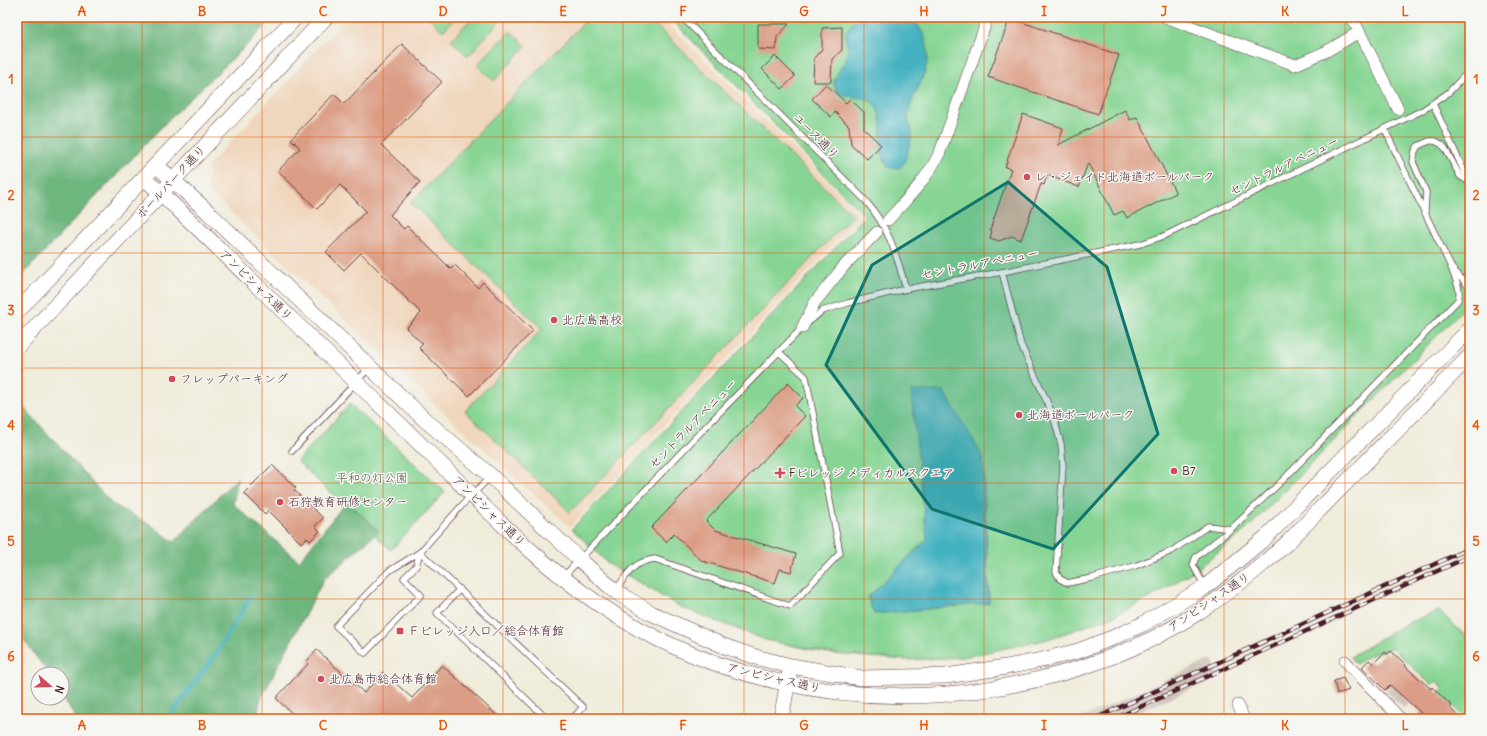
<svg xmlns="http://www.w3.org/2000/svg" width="1487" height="736" font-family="Delius,'Klee One',sans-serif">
  <rect width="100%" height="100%" fill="#f6f6f2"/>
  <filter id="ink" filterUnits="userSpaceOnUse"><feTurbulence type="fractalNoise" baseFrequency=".025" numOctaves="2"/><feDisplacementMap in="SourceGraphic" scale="8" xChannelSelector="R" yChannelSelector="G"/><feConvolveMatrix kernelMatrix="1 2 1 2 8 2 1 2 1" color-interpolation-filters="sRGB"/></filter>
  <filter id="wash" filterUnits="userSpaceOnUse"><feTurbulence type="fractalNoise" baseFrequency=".012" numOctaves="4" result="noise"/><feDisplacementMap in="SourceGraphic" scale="16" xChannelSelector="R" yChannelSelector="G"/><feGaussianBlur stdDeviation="0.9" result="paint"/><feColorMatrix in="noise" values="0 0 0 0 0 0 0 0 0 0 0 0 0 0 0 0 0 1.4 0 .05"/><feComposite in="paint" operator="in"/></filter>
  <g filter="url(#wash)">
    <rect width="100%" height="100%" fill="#f0ecda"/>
    <polygon fill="#f0d6bc" points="347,17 661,17 861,215 570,527 457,425 207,190 208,166"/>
    <g fill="#cec2b9">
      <polygon points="1212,659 1219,676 1124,719 1079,719"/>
      <polygon points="1400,675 1403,693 1401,696 1409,704 1404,708 1386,691"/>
    </g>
    <g fill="#87d594" stroke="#687a60">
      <polygon points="428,17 456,17 443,31"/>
      <polygon points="473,17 496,17 500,21 468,56 451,40"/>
      <polygon points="589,17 647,17 853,215 570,512 465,411 542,329 411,203"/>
      <polygon points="669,17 1470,17 1470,302 1246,530 1199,567 1162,591 1112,617 1045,640 963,657 907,660 833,654 766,640 680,607 610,565 572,529 865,216"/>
      <polygon points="510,31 526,46 494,81 477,65"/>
      <polygon points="350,404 445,492 391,550 297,461"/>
      <polygon points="1439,611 1470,640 1470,719 1466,719 1439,692 1443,688 1437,681 1431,685 1393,648 1368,656 1356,664 1350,657 1405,624"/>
    </g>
    <g fill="#6db67e" stroke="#5c6a54">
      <polygon points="17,17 273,17 250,42 170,118 17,281"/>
      <polygon points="17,400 112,504 151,525 174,542 238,477 233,504 299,561 347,501 379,531 324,579 261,698 256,719 76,719 62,695 62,674 49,674 17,631"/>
    </g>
    <g fill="#44b2c1" stroke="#476876">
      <path d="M 859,17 L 909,17 C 928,31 931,53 924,74 C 919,88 911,100 908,114 C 907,121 912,128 912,135 C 912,140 909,145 908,150 C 905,161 903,174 887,166 C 886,162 883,158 882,154 C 880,139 883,123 877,108 C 869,90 833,104 834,82 C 835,75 845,63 848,54 C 849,51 848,49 847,46 C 844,30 848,27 859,17 Z"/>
      <polygon points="911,391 944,391 983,457 989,603 874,614 868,597 927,539"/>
    </g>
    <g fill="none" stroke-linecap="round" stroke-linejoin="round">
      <polyline stroke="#44b2c1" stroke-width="4" points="168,719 217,652 251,596"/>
    </g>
    <g id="blocks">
      <g fill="#db9d85">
        <polygon points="1010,18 1119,55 1098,114 988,77"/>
        <polygon points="758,24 789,24 777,37 776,50 758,49"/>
        <polygon points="842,27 842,50 832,59 831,82 813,82 814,58 822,49 822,28"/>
        <polygon points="402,44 442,82 381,145 420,182 390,215 404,229 407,226 451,269 455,265 478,288 483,282 533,331 469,396 419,348 423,344 406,328 421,313 361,253 344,270 326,252 366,211 340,185 317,209 278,171 300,148 291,139 334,94 344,104"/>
        <polygon points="775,56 795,76 782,89 762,69"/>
        <polygon points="826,84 846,103 850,99 864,112 864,129 881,145 867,159 851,144 849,126 835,112 831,117 812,99"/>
        <polygon points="1125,110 1130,120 1137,117 1176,193 1127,218 1123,211 1114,215 1088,163 1079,187 1047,175 1044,185 1041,184 1021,240 1012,236 999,241 990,238 992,231 990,230 1011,169 1005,167 1023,114 1063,128 1058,145"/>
        <polygon points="788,383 803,398 795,406 805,416 706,521 715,530 796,554 791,572 780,569 775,583 702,561 674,534 666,542 651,528"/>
        <polygon points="272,465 296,488 294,490 323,518 315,526 320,531 310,541 307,538 301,543 268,510 265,514 244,493"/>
        <polygon points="317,650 364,693 383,672 412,698 442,665 501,719 298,719 276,698 308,664 306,662"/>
        <polygon points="1391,651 1406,665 1405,666 1431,689 1432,687 1452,706 1450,708 1461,719 1416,719 1421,713 1390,685 1385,690 1362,667 1369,660 1373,664 1385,652 1387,654"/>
        <polygon points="1343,678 1349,690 1337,694 1334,681"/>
      </g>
    </g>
  </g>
  <g filter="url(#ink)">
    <use href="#blocks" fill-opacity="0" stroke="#633e45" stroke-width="1"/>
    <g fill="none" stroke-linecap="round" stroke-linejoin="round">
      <defs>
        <g id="lane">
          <path d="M 682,17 L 865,200 C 890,229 896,254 906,289"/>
          <polyline points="1433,104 1469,182"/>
          <polyline points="1425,211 1426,192 1413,162 1415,151 1418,146 1429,141 1435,141 1441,144 1445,148 1460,176 1469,182"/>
          <polyline points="1451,267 1470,288"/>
          <polyline points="1002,272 1021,345 1053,415 1061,444 1063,466 1056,572 1060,579 1068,583 1092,578 1135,566 1172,551 1208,526 1231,529"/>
          <polyline points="292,451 369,368"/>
          <polyline points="420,552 416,566 404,578 421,595 365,653 336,626 389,571 420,552 465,502 491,476"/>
          <polyline points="420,552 583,707 572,719"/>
          <polyline points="563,577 690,443 802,328 822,311 848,303 906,289 1002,272 1140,244 1164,236 1423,110 1448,93 1470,70"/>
          <path d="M 1205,587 L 1193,565 L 1196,557 L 1231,529 L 1283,480 L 1458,300 C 1462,288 1454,278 1451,267 L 1385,130"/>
          <polyline points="460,589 437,613 547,719"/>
          <path d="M 615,591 C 628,574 632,562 655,559 L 790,606 L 840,553 L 806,377 L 779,352"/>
        </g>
        <g id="street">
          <polyline points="1165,17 1295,65 1327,51 1359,32"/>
          <polyline points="1352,17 1398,109"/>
          <path d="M 888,220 C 908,198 927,179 940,152 L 988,17"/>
          <polyline points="802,328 815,302 844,266 877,232"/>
          <polyline points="1345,661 1401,719"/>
          <polyline points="1238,705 1244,719"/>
        </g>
        <g id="secondary">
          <polyline points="156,165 208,212 424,419 491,476 579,559 615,591 651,613 724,646 759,658 791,666 861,678 946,676 1006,667 1042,660 1078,651 1112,638 1143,624 1205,587 1264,539 1470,329"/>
          <path d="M 144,178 C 180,210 214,244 248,277 C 304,332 360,386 416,440 C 475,497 532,559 600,605 C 706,677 841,707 967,692 C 1047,682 1126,659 1194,615 C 1227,594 1257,570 1286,544 L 1470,356"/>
          <polyline points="17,312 296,17"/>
          <polyline points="17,347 326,17"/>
          <polyline points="781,719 789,675"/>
        </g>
      </defs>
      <use href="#lane" stroke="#633e45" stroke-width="7"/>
      <use href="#street" stroke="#633e45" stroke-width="12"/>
      <use href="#secondary" stroke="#633e45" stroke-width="16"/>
      <use href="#lane" stroke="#fff" stroke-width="5.5"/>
      <use href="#street" stroke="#fff" stroke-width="11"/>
      <use href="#secondary" stroke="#fff" stroke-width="15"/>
      <defs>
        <g id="rail">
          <polyline points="1094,719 1470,548"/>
          <polyline points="1114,719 1470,556"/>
        </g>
      </defs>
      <use href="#rail" stroke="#4a1f2b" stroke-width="4.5"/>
      <use href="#rail" stroke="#f6f6f2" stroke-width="3" stroke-dasharray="9" stroke-linecap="butt"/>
    </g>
  </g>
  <path fill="#0f766e" fill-opacity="0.2" stroke="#0f766e" stroke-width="3" stroke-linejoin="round" d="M 1008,182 L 1107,267 L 1158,434 L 1053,549 L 932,509 L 826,365 L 872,265 Z"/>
  <path fill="none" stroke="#e8590c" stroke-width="1" stroke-opacity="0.55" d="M 142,17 L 142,719M 262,17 L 262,719M 383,17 L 383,719M 503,17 L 503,719M 623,17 L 623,719M 744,17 L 744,719M 864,17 L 864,719M 984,17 L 984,719M 1104,17 L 1104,719M 1224,17 L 1224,719M 1345,17 L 1345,719M 17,137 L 1470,137M 17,253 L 1470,253M 17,368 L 1470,368M 17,483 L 1470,483M 17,599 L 1470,599"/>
  <g fill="#d1495b" stroke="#f6f6f2" stroke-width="1.5">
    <circle cx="1027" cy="177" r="4"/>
    <circle cx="554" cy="320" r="4"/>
    <circle cx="172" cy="379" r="4"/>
    <circle cx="1019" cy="415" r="4"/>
    <circle cx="1174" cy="471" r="4"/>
    <path d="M778 467h4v4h4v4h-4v4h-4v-4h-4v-4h4z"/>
    <circle cx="280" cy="502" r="4"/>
    <rect x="396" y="627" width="8" height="8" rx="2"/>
    <circle cx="321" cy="679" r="4"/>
  </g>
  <g text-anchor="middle" stroke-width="3" stroke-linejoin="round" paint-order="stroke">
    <g font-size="12" fill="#4a1f2b" stroke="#f6f6f2">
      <text transform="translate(816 136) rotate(45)" y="4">ユース通り</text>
      <text transform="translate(1284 166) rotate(-26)" y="4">セントラルアベニュー</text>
      <text transform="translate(171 182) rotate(-47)" y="4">ボールパーク通り</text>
      <text transform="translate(980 264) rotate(-11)" y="4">セントラルアベニュー</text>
      <text transform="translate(256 285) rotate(44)" y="4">アンビシャス通り</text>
      <text transform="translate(693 424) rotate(-46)" y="4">セントラルアベニュー</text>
      <text transform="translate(489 511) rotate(44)" y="4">アンビシャス通り</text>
      <text transform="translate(1209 602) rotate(-34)" y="4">アンビシャス通り</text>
      <text transform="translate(774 678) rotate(13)" y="4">アンビシャス通り</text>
    </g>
    <g font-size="12" fill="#4a1f2b" stroke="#f6f6f2" text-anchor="start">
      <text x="1035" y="181">レ・ジェイド北海道ボールパーク</text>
      <text x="562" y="324">北広島高校</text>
      <text x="180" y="383">フレップパーキング</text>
      <text x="1027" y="419">北海道ボールパーク</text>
      <text x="1182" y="475">B7</text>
      <text x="789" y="477">Fビレッジ メディカルスクエア</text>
      <text x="288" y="506">石狩教育研修センター</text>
      <text x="408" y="635">Ｆビレッジ入口／総合体育館</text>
      <text x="329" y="683">北広島市総合体育館</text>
    </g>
    <g font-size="12" fill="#5c564a" stroke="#f6f6f2">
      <text x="372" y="482">平和の灯公園</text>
    </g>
  </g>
  <rect width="1487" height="736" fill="none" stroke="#f6f6f2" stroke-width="44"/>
  <g transform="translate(50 686) rotate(110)"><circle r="19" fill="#f6f6f2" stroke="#b1a0a2"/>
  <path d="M0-3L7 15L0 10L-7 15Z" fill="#d1495b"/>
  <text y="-6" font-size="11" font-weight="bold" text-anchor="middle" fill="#4a1f2b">N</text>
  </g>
  <rect x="22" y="22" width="1443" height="692" fill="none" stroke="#e8590c" stroke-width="1.5"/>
  <g font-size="13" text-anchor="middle" font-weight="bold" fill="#e8590c">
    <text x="82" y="16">A</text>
    <text x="202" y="16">B</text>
    <text x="323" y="16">C</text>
    <text x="443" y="16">D</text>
    <text x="563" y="16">E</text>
    <text x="683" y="16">F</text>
    <text x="804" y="16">G</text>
    <text x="924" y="16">H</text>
    <text x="1044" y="16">I</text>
    <text x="1164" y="16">J</text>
    <text x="1285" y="16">K</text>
    <text x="1405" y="16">L</text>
    <text x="11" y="84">1</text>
    <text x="1476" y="84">1</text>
    <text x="11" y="200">2</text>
    <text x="1476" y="200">2</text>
    <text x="11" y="315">3</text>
    <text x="1476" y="315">3</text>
    <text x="11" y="430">4</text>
    <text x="1476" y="430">4</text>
    <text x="11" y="546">5</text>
    <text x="1476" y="546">5</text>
    <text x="11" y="661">6</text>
    <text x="1476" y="661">6</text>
    <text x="82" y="730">A</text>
    <text x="202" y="730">B</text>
    <text x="323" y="730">C</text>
    <text x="443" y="730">D</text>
    <text x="563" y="730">E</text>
    <text x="683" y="730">F</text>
    <text x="804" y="730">G</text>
    <text x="924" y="730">H</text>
    <text x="1044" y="730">I</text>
    <text x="1164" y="730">J</text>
    <text x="1285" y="730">K</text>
    <text x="1405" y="730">L</text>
  </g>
</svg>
